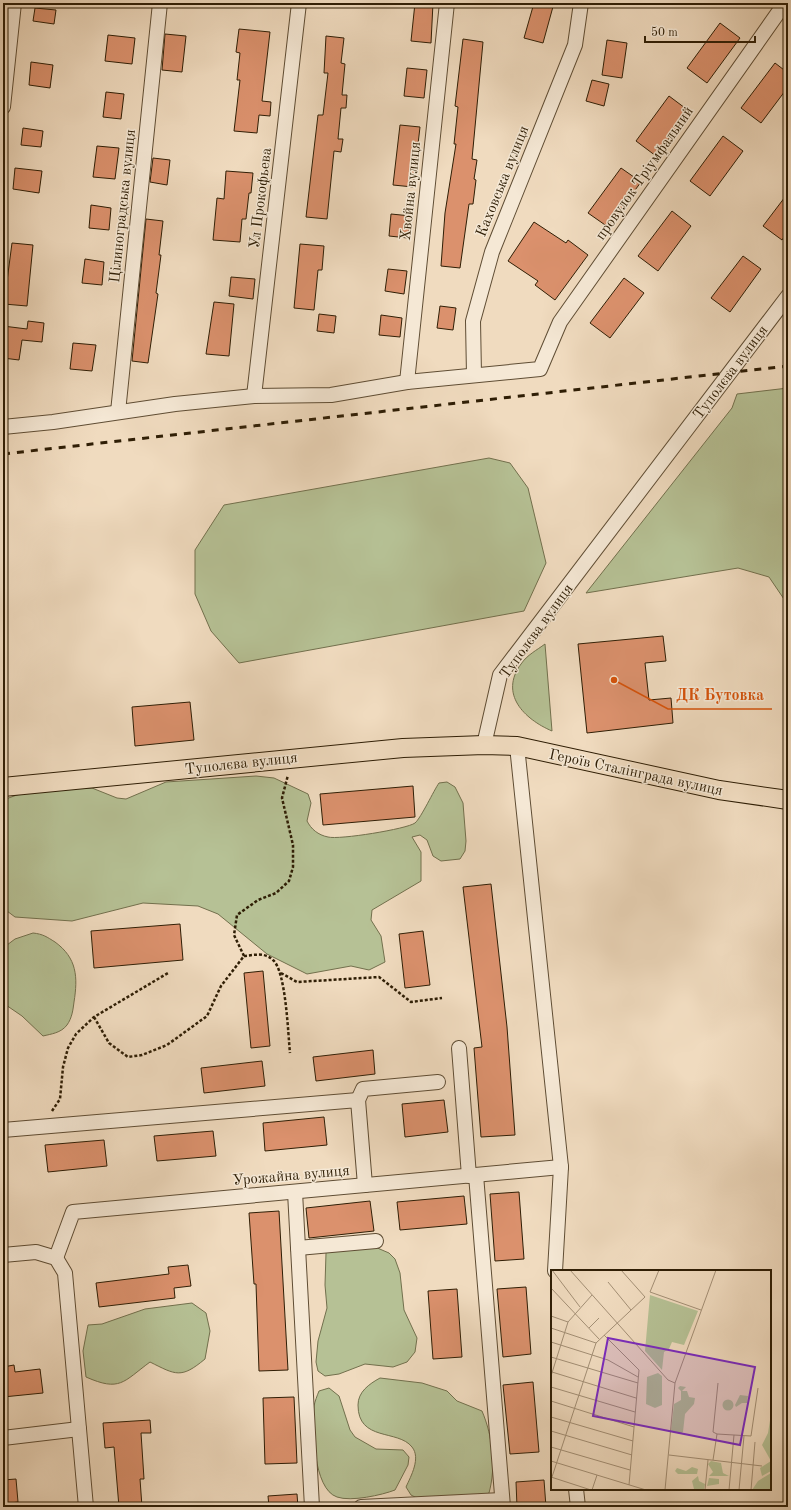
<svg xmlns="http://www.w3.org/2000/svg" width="791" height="1510" font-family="'Old Standard TT',serif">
  <rect width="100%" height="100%" fill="#f0dbbf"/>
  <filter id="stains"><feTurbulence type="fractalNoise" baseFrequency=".005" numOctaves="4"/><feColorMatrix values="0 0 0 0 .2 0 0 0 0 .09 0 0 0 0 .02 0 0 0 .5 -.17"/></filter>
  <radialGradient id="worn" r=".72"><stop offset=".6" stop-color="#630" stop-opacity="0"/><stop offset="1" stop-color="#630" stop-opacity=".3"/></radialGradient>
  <g fill="#b6c195" stroke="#72704d">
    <polygon points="788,388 788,605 769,577 738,568 586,593 732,408 737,394"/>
    <polygon points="489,458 510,463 528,488 546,563 524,611 239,663 211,631 195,594 195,550 224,505"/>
    <path d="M 545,644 L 552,731 C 524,719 499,694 521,664 C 527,655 537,650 545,644 Z"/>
    <path d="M 256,776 L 274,778 L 308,794 L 311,803 L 307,821 C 311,829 318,835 328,837 C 339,840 407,829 415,823 C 421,818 434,790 439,783 L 447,782 L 455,787 L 463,803 L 466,841 L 465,851 L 460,859 L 441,861 L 433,856 L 427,840 L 420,835 L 412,837 L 421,852 L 421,881 L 372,910 L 371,920 L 381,936 L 385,962 L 369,970 L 351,966 L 307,974 L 267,954 L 218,914 L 198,906 L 143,903 L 72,921 L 15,917 L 3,908 L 3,800 L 31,790 L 92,788 L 117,798 L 126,799 L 166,782 Z"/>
    <path d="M 33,933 C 43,934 47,937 55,942 C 77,958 78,977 74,1002 C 73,1010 72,1018 67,1025 C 61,1033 51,1034 43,1036 L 22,1016 L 3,1003 L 3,948 L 15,939 Z"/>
    <polygon points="375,1247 389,1253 395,1259 400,1273 404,1310 417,1338 415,1352 407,1362 393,1367 365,1364 339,1374 325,1376 318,1371 316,1362 318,1341 327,1308 325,1285 326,1253 328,1251"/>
    <path d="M 192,1303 L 206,1313 L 210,1331 L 205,1359 C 181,1379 176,1375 150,1362 C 123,1382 120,1392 86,1377 L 83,1351 L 88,1325 L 102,1324 L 145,1309 Z"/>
    <path d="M 380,1378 L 422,1383 L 447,1391 L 457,1401 L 482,1411 C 493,1437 496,1467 489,1493 L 483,1496 L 419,1499 L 411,1495 L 406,1487 C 411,1476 421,1458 412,1447 C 398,1429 358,1442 358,1405 C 358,1392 369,1384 380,1378 Z"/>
    <path d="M 329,1388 L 339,1396 L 350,1430 L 355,1437 L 376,1449 L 403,1450 L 409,1457 L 408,1465 L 395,1490 C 382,1495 351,1502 337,1497 C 313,1489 312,1427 314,1406 C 315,1401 317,1396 319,1391 Z"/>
  </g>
  <g fill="#db916d" stroke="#2f1e05">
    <polygon points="415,3 433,3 431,43 411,41"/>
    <polygon points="534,3 554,3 543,43 524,38"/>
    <polygon points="35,8 56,10 54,24 33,21"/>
    <polygon points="720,23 740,38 707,83 687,68"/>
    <polygon points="239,29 270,32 262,101 271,102 270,116 259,115 257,133 234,131 240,80 237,80 240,53 236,52"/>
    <polygon points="165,34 186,36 182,72 162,70"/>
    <polygon points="108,35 135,38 132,64 105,61"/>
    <polygon points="326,36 344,38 341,63 345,64 342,95 347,95 346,108 341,108 338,139 343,139 341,152 334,151 327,219 306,217 318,115 323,115 328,73 324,73"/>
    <polygon points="463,39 483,42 472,159 477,160 474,179 476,180 473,204 469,204 460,268 441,266 445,213 456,144 454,144 458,107 455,106"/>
    <polygon points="607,40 627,43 622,78 602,75"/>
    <polygon points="31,62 53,65 50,88 29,85"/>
    <polygon points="775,63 788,73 788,87 761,123 741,108"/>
    <polygon points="407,68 427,70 424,98 404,96"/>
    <polygon points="592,80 609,84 604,106 586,101"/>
    <polygon points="106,92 124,94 121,119 103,117"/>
    <polygon points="669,96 689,111 656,156 636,141"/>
    <polygon points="400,125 420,127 413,187 393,185"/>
    <polygon points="23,128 43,131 41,147 21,145"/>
    <polygon points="723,136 743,151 710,196 690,181"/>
    <polygon points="97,146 119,148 115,179 93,177"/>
    <polygon points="153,158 170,160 167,185 150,182"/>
    <polygon points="15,168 42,171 39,193 13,189"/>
    <polygon points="621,168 641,182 608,227 588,213"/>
    <polygon points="226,171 253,173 251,193 249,193 246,219 242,219 240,242 213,240 217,198 224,199"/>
    <polygon points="788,193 788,231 782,240 763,226"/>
    <polygon points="91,205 111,208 109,230 89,228"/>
    <polygon points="672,211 691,226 658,271 638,256"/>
    <polygon points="391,214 411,216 408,238 389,236"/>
    <polygon points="146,219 163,221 159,255 161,255 156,293 158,294 148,363 132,361"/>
    <polygon points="534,222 566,243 568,240 588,255 555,300 535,285 538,281 508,261"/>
    <polygon points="12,243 33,245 27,306 4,304"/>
    <polygon points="300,244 324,246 322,270 318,270 314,310 294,308"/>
    <polygon points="743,256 761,269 730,312 711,298"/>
    <polygon points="85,259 104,262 102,285 82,283"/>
    <polygon points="388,269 407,271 404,294 385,291"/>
    <polygon points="231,277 255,279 253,299 229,296"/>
    <polygon points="624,278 644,293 610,338 590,323"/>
    <polygon points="214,302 234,304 229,356 206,354"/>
    <polygon points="440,306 456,308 453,330 437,328"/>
    <polygon points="319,314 336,316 334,333 317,331"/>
    <polygon points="381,315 402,318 400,337 379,335"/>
    <polygon points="28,321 44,323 42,342 22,340 19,360 3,358 3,326 27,329"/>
    <polygon points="73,343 96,345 92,371 70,369"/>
    <polygon points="663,636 666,661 645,663 649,700 671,698 673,723 587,733 578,644"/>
    <polygon points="190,702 194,740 135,746 132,707"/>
    <polygon points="413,786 415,817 323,825 320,794"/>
    <polygon points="491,884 507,1027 515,1135 481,1137 474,1048 482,1047 463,887"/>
    <polygon points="180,924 183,960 94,968 91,931"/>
    <polygon points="423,931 430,985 405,988 399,934"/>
    <polygon points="263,971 270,1046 251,1048 244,973"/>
    <polygon points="373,1050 375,1074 316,1081 313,1057"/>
    <polygon points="262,1061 265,1086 204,1093 201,1068"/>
    <polygon points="444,1100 448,1132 405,1137 402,1104"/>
    <polygon points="324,1117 327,1145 265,1151 263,1123"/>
    <polygon points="213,1131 216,1156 157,1161 154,1136"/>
    <polygon points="104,1140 107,1166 48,1172 45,1145"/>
    <polygon points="519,1192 524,1259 495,1261 490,1194"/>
    <polygon points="464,1196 467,1224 400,1230 397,1202"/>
    <polygon points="370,1201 374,1231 309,1238 306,1208"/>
    <polygon points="279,1211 288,1370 259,1371 256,1284 254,1284 249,1213"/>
    <polygon points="188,1265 191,1286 174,1288 175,1298 99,1307 96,1283 169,1274 168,1267"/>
    <polygon points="526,1287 531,1354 503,1357 497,1289"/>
    <polygon points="457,1289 462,1357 433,1359 428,1291"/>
    <polygon points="14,1365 15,1372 40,1369 43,1393 3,1397 3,1367"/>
    <polygon points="533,1382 539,1452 510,1454 503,1385"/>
    <polygon points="294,1397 297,1463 265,1464 263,1398"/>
    <polygon points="150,1420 151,1433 141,1433 144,1479 140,1479 142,1507 119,1507 114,1447 105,1448 103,1423"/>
    <polygon points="16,1479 18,1502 3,1504 3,1480"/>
    <polygon points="544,1480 546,1507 517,1507 516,1482"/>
    <polygon points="297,1494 298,1507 269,1507 268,1496"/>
  </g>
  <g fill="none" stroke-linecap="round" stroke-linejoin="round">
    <defs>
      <g id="minor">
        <polyline points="3,107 14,3"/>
        <polyline points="474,375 473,321 492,252 575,45 581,3"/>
        <polyline points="407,382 447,3"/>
        <polyline points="254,396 299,3"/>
        <polyline points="118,412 160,3"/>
        <polyline points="3,427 53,422 175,404 254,396 331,395 407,382 540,369 560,322 785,3"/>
        <polyline points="484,745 500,675 788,296"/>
        <polyline points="517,746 561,1167 555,1271"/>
        <polyline points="459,1048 469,1176"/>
        <polyline points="358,1100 363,1089 438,1082"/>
        <polyline points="3,1130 358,1100 365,1185"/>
        <polyline points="476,1175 503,1507"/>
        <polyline points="295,1192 312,1507"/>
        <polyline points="298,1248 376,1241"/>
        <polyline points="3,1255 36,1252 56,1258 65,1273 86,1507"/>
        <polyline points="56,1258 73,1212 561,1167"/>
        <polyline points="3,1438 79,1429"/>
        <polyline points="576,1489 578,1507"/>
        <polyline points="361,1507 502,1500"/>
      </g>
      <polyline id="major" points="3,787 403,748 484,745 517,746 719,790 788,800"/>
    </defs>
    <use href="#minor" stroke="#5f4d34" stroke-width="16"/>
    <use href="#major" stroke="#2f1e05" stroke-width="20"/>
    <g stroke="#2f1e05" stroke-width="2.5" stroke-dasharray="3 2" stroke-linecap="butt">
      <polyline points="244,956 234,935 237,915 258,900 276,893 289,881 293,867 293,845 282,798 288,775"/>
      <polyline points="281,973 297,982 379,977 411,1002 442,998"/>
      <path d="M 94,1017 L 109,1043 L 128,1057 L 142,1055 L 167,1045 L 207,1016 L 221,986 L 244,956 C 254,955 265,952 273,960 C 286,971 288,1034 290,1053"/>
      <polyline points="52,1111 60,1099 63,1067 68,1048 76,1034 94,1017 168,973"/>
    </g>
    <use href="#minor" stroke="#f5e8d5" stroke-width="14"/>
    <use href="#major" stroke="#f0dbbf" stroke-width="18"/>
    <polyline stroke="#2f1e05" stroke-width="3" stroke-dasharray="7 7" stroke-linecap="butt" points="3,454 788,366"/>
  </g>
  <g text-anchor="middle" stroke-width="3" stroke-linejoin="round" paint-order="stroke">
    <g font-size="15" fill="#2f1e05" stroke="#f5e8d5">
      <text transform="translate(644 173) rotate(-55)" y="5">провулок Тріумфальний</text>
      <text transform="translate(502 181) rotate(-68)" y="5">Каховська вулиця</text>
      <text transform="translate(410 191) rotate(-84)" y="5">Хвойна вулиця</text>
      <text transform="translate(260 198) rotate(-83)" y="5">Ул Прокофьева</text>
      <text transform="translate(122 206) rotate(-84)" y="5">Цілиноградська вулиця</text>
      <text transform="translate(730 372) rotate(-53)" y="5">Туполєва вулиця</text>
      <text transform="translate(536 631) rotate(-54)" y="5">Туполєва вулиця</text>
      <text transform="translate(241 763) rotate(-6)" y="5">Туполєва вулиця</text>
      <text transform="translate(636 772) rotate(12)" y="5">Героїв Сталінграда вулиця</text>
      <text transform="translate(291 1175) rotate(-5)" y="5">Урожайна вулиця</text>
    </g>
  </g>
  <g transform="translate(551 1270)">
    <rect width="220" height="220" fill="#f0dbbf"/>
    <path d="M 99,25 L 147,41 L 133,75 L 121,72 L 118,79 L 113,82 L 111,100 L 94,81 ZM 107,103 L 111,106 L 111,135 L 104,138 L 95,134 L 96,107 ZM 129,116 L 135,117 L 131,121 L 136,121 L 138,127 L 144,128 L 143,134 L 134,144 L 132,162 L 129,164 L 120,161 L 123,134 L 130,130 L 130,121 L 127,118 ZM 189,125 L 197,126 L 196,133 L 191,133 L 185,137 L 184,135 ZM171.5 135a5.5 5.5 0 1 1 11 0a5.5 5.5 0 1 1-11 0ZM 220,144 L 220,201 L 211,206 L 209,198 L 220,191 L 211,175 L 217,163 ZM 160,191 L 170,193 L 172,203 L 178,206 L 158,206 L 162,202 L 157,194 ZM 141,197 L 147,199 L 146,204 L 127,204 L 124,201 L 126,198 L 135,201 ZM 220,203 L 220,220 L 201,220 L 207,211 ZM 147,206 L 148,211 L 154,214 L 153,220 L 143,219 L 141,211 ZM 158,208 L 168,209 L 168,214 L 156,216 Z" fill="#b6c195"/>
    <path fill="none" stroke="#a38f75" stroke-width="1" d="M 1,0 L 29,37M 19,0 L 117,110 L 124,113M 108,0 L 99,22 L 150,40M 57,12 L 80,40M 0,18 L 48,69M 0,46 L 17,52M 0,58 L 45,73M 38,58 L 48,48M 53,65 L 88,100 L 78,215M 0,72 L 57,90 L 87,107M 0,87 L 87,113M 1,102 L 85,128M 0,106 L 17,52 L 41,25M 0,117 L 84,142M 0,131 L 83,157M 0,147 L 82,171M 0,161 L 81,185M 166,164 L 162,162 L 167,113M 0,177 L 79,200M 118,185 L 211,196M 162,190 L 166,164 L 200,166 L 207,118M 0,191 L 95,220M 0,207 L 40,220M 0,210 L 45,73 L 94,27 L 70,0M 41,220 L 46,205M 114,220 L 124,113 L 165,0M 154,220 L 157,190M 178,220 L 183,165M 188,220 L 193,166M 200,220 L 204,172"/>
    <path fill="#7b2cbf" fill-opacity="0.15" stroke="#7b2cbf" stroke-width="2" d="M 57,68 L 204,97 L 189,175 L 42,146 Z"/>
    <rect width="220" height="220" fill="none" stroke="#2f1e05" stroke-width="2"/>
  </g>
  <path fill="none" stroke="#d6530b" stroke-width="1.5" d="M614 680L668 709H772"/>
  <circle fill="#d6530b" stroke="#f5e8d5" stroke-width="1.5" cx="614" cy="680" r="4"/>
  <g font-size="16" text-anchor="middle" font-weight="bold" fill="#d6530b" stroke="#f5e8d5" stroke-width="3" stroke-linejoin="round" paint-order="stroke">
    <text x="720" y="700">ДК Бутовка</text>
  </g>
  <rect width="791" height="1510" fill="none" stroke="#f0dbbf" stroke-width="16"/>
  <rect x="4" y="4" width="783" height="1502" fill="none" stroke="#2f1e05" stroke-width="2"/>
  <rect x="8" y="8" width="775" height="1494" fill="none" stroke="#2f1e05"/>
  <path d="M645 36v6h110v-6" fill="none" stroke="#2f1e05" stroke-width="2"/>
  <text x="651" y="36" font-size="12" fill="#2f1e05" stroke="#f5e8d5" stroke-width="3" paint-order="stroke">50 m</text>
  <rect width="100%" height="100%" filter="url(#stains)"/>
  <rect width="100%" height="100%" fill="url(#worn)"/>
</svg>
